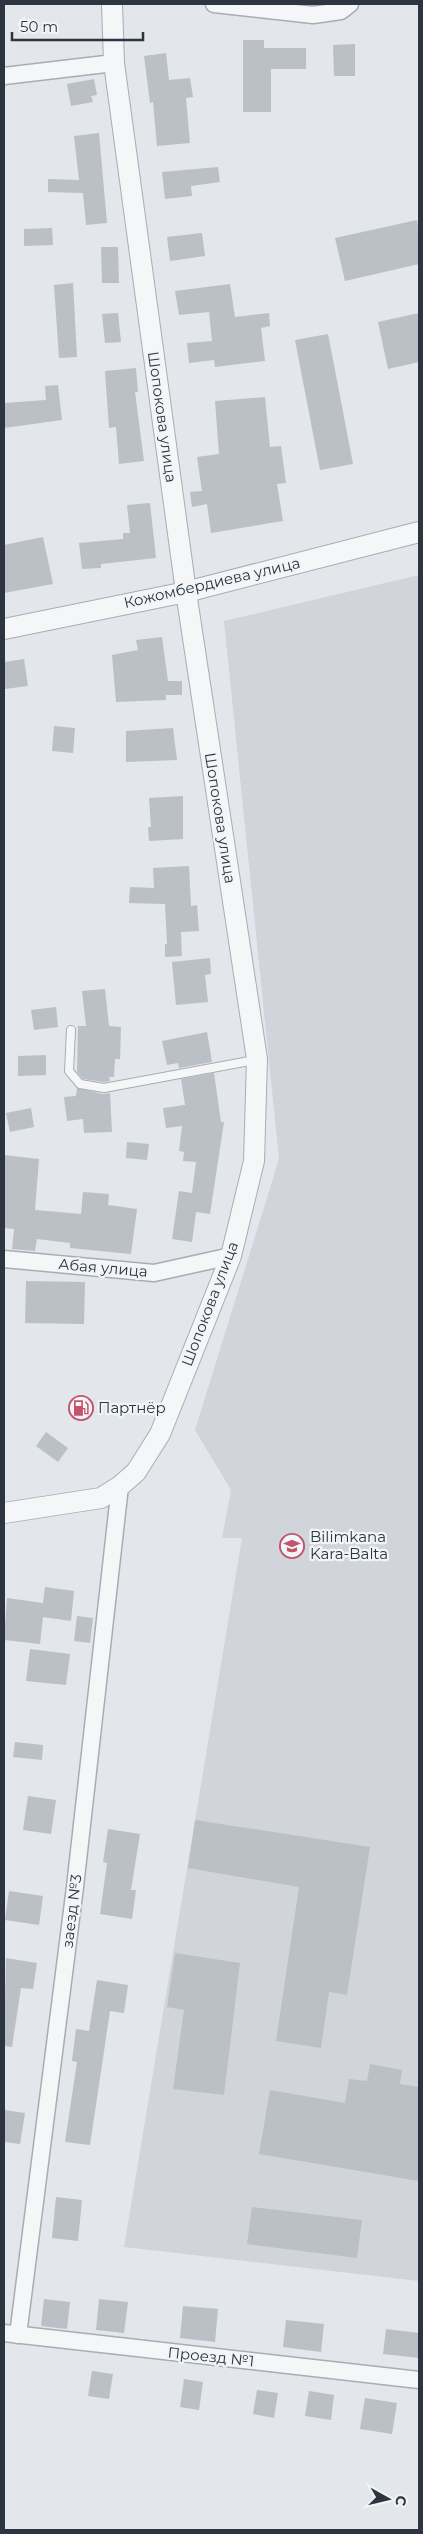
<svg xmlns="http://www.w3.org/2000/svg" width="423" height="2534" font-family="Montserrat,sans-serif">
  <rect width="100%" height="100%" fill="#e3e6ea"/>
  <polygon fill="#d1d5db" points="419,575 419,2281 124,2247 242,1538 222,1538 231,1490 195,1430 279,1159 224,621"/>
  <g fill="#bac0c6">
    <polygon points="243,40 264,40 264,48 306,48 306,69 271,69 271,112 243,112"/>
    <polygon points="355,44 355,76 334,76 333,45"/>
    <polygon points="166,53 169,80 190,78 193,97 186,98 190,143 157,146 153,102 150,103 144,56"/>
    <polygon points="94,79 97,95 91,96 93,102 71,106 67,84"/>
    <polygon points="99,133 107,223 86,225 83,193 48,192 48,179 79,180 74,136"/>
    <polygon points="218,167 220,182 191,186 192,196 165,199 162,172"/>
    <polygon points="417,220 419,232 419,264 345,281 335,238"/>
    <polygon points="52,228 53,245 24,246 24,229"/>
    <polygon points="202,233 205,256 170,261 167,237"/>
    <polygon points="101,247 118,247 119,283 102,283"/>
    <polygon points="73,283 77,357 59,358 54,285"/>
    <polygon points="230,284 235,317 269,313 270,326 261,328 265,361 215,367 214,360 189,363 187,343 212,341 209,312 179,315 175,291"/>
    <polygon points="118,313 121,342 105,343 102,314"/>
    <polygon points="419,313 419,362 388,369 378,322"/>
    <polygon points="328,334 353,464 320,470 295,340"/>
    <polygon points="136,368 138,392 135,392 144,461 119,464 116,427 109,428 105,371"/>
    <polygon points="58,385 62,420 4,428 4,403 46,400 45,386"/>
    <polygon points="265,397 270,447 281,446 286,483 277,484 283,521 211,533 207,504 192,507 190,492 202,491 197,457 219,454 215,401"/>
    <polygon points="150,503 156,558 101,564 101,568 82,569 79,543 123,539 123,533 130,533 127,505"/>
    <polygon points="43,537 53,584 4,593 4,545"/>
    <polygon points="162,637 168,681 182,681 182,695 166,695 166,700 116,702 112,655 138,650 136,640"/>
    <polygon points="24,659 28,686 5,689 4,662"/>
    <polygon points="54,726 75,728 73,753 52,751"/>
    <polygon points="173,728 177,760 126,762 126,731"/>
    <polygon points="183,796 183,839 149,841 148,827 151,827 149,798"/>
    <polygon points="189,866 191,906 197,905 199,931 181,932 182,956 165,957 165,944 167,944 165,904 129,903 130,887 154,888 153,868"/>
    <polygon points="210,958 211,974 205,975 208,1002 176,1005 172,962"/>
    <polygon points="105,989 109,1026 121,1027 120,1059 115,1059 114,1077 109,1077 110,1081 104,1082 83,1079 77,1072 78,1026 86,1026 82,991"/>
    <polygon points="56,1007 58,1027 34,1030 31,1010"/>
    <polygon points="207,1032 212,1062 179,1068 178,1063 167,1065 162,1041"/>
    <polygon points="46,1055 46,1075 18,1076 18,1056"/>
    <polygon points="214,1073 221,1122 224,1122 210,1214 196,1212 192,1242 172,1239 179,1191 192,1193 196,1162 183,1161 184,1152 179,1151 182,1126 166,1128 163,1108 185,1105 181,1079"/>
    <polygon points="77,1088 103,1094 110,1093 112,1132 84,1133 83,1119 67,1121 64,1097 76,1096"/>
    <polygon points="31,1108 34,1127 10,1132 6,1113"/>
    <polygon points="127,1142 149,1144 147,1160 126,1158"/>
    <polygon points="4,1155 39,1159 35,1210 81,1214 83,1192 109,1194 108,1205 137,1209 131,1254 70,1248 70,1243 37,1239 35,1251 12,1249 14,1229 4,1228"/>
    <polygon points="26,1281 85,1282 84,1324 25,1323"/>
    <polygon points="46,1432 68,1448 58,1462 36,1446"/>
    <polygon points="45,1587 74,1591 71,1621 43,1617 40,1644 4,1640 7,1598 43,1603"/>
    <polygon points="77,1616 93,1618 90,1643 74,1641"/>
    <polygon points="30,1649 70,1654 66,1685 26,1681"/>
    <polygon points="15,1742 43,1745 42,1760 13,1757"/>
    <polygon points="28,1796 56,1800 51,1834 23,1830"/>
    <polygon points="195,1820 370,1847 347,1995 329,1992 321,2048 276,2041 299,1887 188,1868"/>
    <polygon points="108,1829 140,1834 131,1890 136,1890 132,1919 100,1914 107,1863 103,1862"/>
    <polygon points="9,1891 43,1896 39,1925 5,1920"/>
    <polygon points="175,1953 240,1963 224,2095 173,2089 184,2010 167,2007"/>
    <polygon points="6,1958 37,1963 33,1989 21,1988 12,2047 4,2046"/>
    <polygon points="97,1980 128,1985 124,2013 110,2011 90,2145 65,2142 77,2062 72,2061 76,2029 89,2031"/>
    <polygon points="370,2064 402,2070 400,2084 419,2087 419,2181 259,2154 270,2090 345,2103 349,2079 367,2081"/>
    <polygon points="4,2110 25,2113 20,2144 4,2142"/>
    <polygon points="56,2197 82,2200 78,2241 52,2238"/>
    <polygon points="252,2207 362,2220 357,2258 247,2244"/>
    <polygon points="44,2299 70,2302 67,2329 41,2326"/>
    <polygon points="99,2299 128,2302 124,2333 96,2330"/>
    <polygon points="183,2306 218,2309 215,2342 180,2338"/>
    <polygon points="286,2320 324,2324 321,2352 283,2347"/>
    <polygon points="386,2329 419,2333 419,2358 383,2354"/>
    <polygon points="92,2371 113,2374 109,2399 88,2396"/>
    <polygon points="184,2379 203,2382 199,2410 180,2407"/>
    <polygon points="257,2390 278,2393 274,2418 253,2414"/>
    <polygon points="309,2391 334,2395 331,2420 305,2416"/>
    <polygon points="365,2398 397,2403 392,2434 360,2429"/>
  </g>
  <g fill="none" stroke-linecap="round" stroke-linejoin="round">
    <defs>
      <polyline id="service" points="71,1030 69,1071 80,1084 104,1088 255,1060"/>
      <g id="minor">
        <polyline points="214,4 313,15 341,11 350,4"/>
        <polyline points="4,76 114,63"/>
        <polyline points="4,1259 154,1273 231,1256"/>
        <polyline points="4,2333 419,2380"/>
        <polyline points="18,2335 75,1887 120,1486"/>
      </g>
      <g id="tertiary">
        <polyline points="4,629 186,592 419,532"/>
        <polyline points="4,1513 101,1498 120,1486 136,1472 160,1434 231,1256 254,1161 257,1059 186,592 114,63 112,4"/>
      </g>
    </defs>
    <use href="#service" stroke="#a8adb4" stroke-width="10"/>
    <use href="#minor" stroke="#a8adb4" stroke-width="19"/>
    <use href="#tertiary" stroke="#a8adb4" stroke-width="22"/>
    <use href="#service" stroke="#f5f6f8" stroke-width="8"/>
    <use href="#minor" stroke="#f5f6f8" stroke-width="16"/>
    <use href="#tertiary" stroke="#f5f6f8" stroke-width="20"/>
  </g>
  <defs>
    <symbol id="fuel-ring" viewBox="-11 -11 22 22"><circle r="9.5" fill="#f2f5f7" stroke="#c3546c" stroke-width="1.5"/><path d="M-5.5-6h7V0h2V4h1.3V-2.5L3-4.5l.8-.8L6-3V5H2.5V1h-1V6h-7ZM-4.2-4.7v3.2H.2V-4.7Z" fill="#c3546c"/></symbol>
    <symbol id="school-ring" viewBox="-11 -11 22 22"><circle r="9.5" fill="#f2f5f7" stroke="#c3546c" stroke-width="1.5"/><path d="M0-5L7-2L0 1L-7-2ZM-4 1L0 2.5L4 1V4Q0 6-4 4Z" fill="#c3546c"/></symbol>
  </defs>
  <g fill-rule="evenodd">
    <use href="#fuel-ring" x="67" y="1394" width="28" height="28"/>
    <use href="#school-ring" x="278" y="1532" width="28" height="28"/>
  </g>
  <g text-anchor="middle" stroke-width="4.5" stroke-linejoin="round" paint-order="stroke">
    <g font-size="15" fill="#2c3540" stroke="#f2f5f7">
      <text transform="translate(162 417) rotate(82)" y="5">Шопокова улица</text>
      <text transform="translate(212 583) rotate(-13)" y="5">Кожомбердиева улица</text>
      <text transform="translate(220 818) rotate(81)" y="5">Шопокова улица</text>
      <text transform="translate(103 1268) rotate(5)" y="5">Абая улица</text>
      <text transform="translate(210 1304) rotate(-69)" y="5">Шопокова улица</text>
      <text transform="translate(72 1911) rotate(-83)" y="5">заезд №3</text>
      <text transform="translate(211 2357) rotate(6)" y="5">Проезд №1</text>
    </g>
    <g font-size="15" fill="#2c3540" stroke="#f2f5f7" text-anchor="start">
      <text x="98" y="1413">Партнёр</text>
      <text x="310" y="1542">Bilimkana<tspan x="310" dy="17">Kara-Balta</tspan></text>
    </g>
  </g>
  <rect width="423" height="2534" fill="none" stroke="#2c3540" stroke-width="10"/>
  <g transform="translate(388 2499) rotate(98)" stroke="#f2f5f7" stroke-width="4" paint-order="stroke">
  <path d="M0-4L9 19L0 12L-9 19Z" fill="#2c3540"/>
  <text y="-8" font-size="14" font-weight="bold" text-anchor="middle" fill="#2c3540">С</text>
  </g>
  <path d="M12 32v8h131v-8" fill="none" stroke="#2c3540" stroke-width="2.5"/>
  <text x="20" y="32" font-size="15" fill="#2c3540" stroke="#f2f5f7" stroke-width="4" paint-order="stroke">50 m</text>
</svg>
